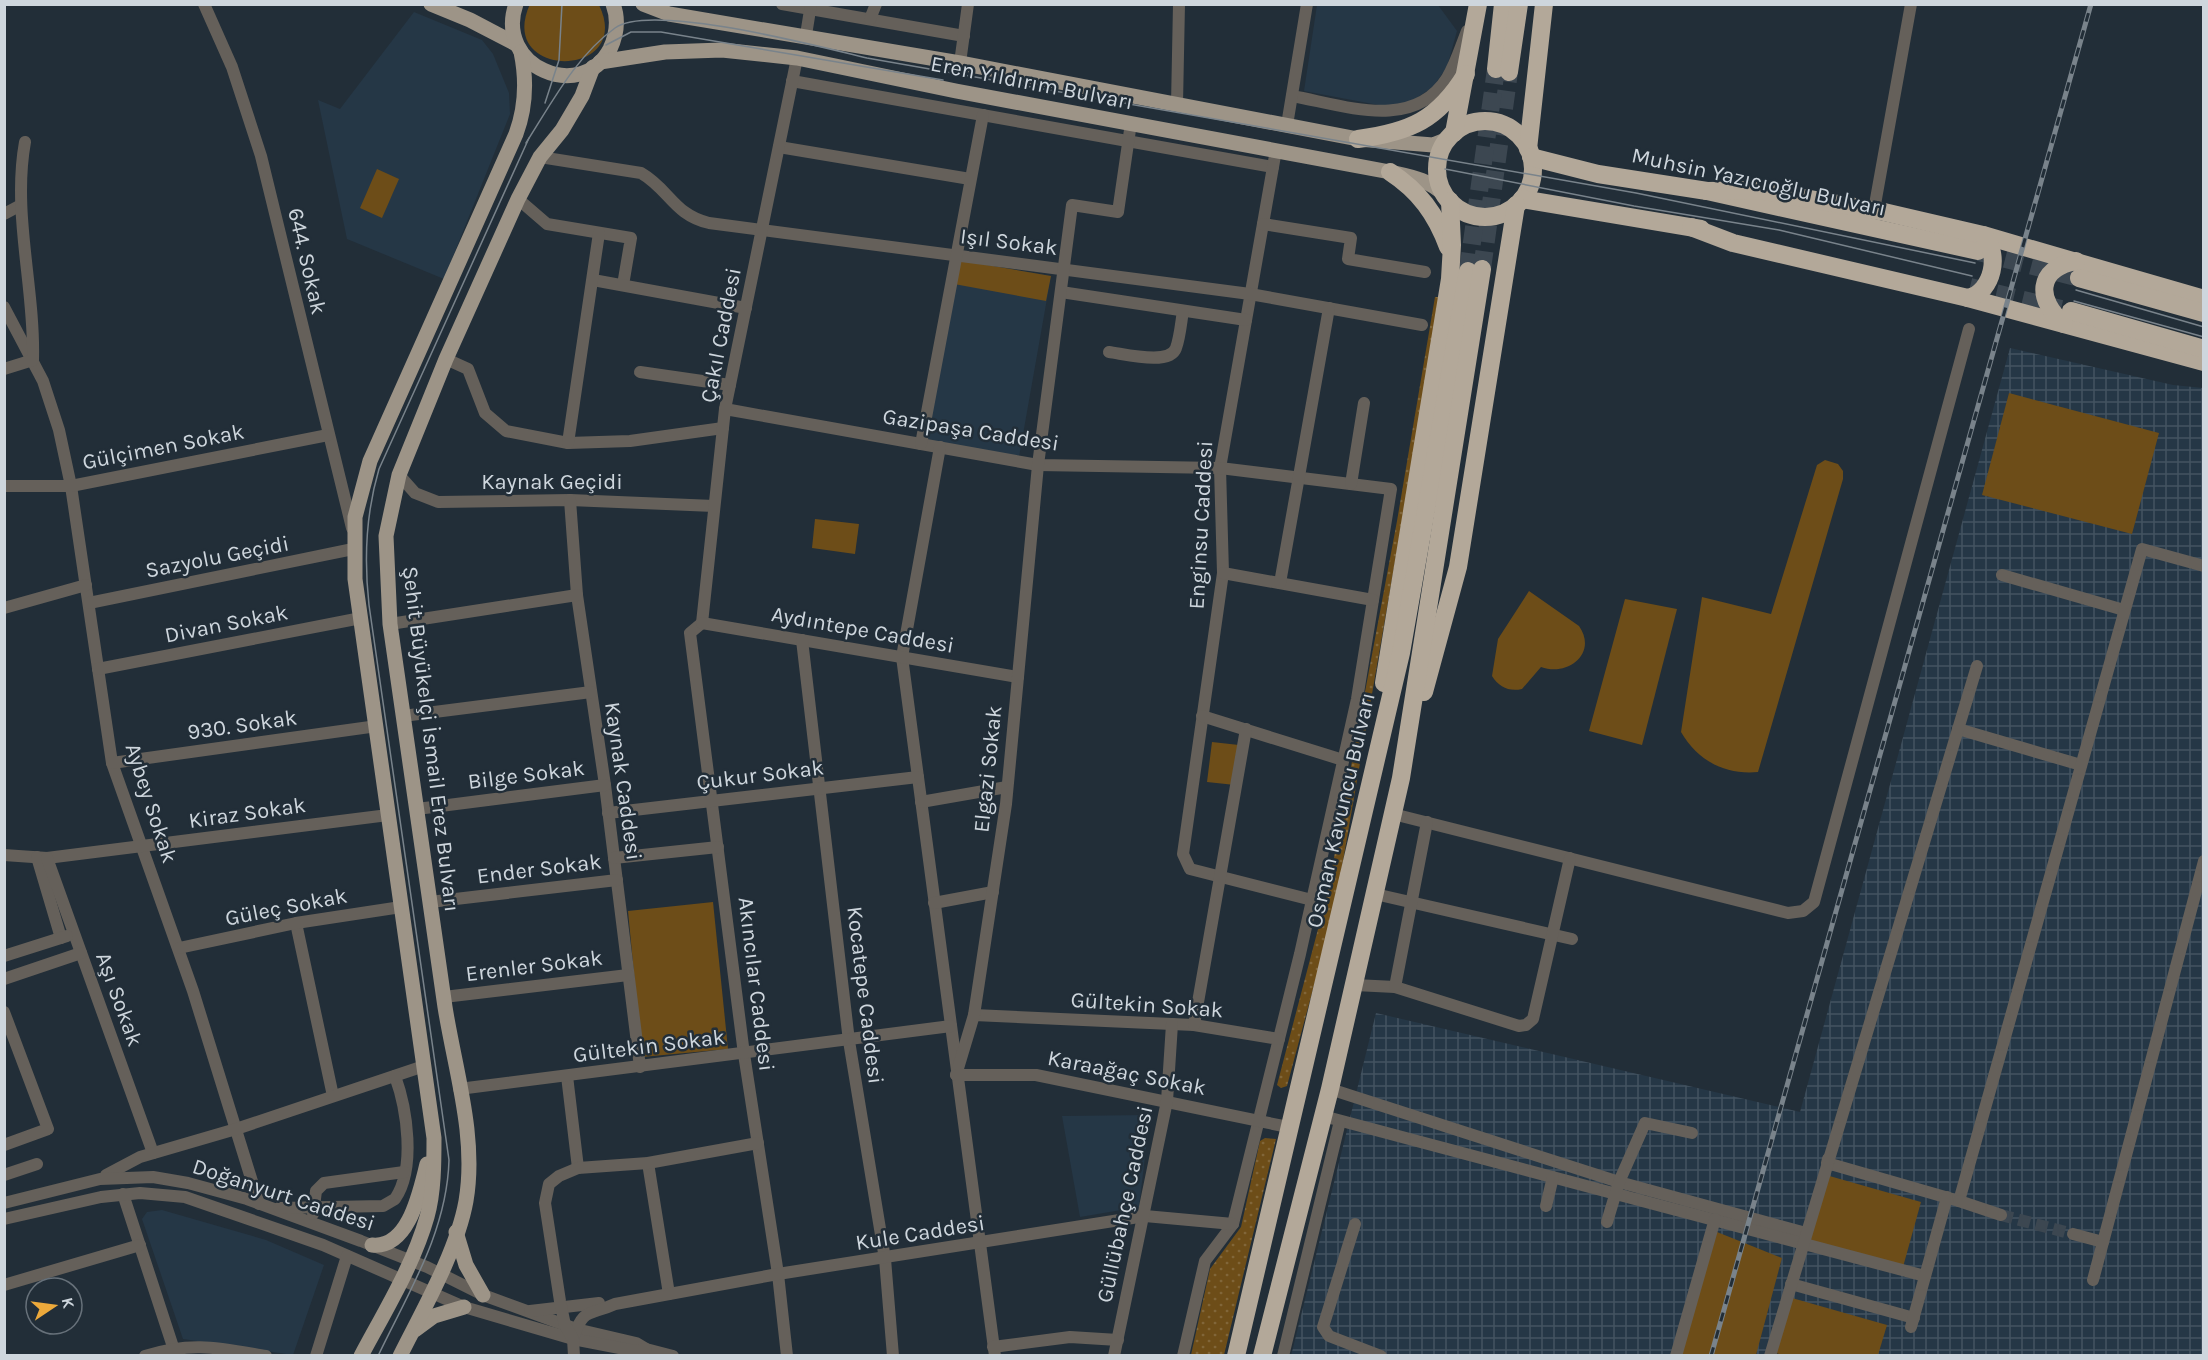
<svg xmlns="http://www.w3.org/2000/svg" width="2208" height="1360" font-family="Karla,sans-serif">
  <defs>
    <pattern id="industrial-grid" width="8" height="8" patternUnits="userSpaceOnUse" patternTransform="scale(1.5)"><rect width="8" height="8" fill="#253746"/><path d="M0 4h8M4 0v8" fill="none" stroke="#435360"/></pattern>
    <pattern id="park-dots" width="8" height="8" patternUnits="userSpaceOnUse" patternTransform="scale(1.5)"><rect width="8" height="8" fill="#6d4d18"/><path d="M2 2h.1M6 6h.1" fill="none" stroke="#816639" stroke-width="1.8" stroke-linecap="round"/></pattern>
  </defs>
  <rect width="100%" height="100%" fill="#222e38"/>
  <g fill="#253746">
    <polygon points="1317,5 1438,5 1457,31 1447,67 1433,87 1412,101 1389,107 1304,91"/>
    <polygon points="414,12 482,40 493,54 509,93 510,114 444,279 347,239 318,100 340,109"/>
    <polygon points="958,260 1051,276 1019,457 926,440"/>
    <polygon points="1150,1115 1139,1207 1080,1217 1062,1116"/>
    <polygon points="162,1210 266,1240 324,1265 293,1355 183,1339 142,1219 147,1212"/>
  </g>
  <polygon fill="url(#industrial-grid)" points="2010,348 2173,385 2203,388 2203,1355 1291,1356 1376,1013 1800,1112"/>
  <g fill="#6d4d18">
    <path d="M 530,4 L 599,5 C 635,79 495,81 530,4 Z"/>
    <polygon points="377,169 399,179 382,218 360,208"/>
    <polygon points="958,260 1051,276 1046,301 954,284"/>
    <polygon points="2009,393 2159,433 2132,534 1982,495"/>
    <path d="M 1825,460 L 1838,464 L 1843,471 L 1843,479 L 1758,772 C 1725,775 1698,761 1681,732 L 1702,597 L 1771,614 L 1817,465 Z"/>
    <polygon points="815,519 859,524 855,554 812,548"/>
    <path d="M 1529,591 L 1579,626 C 1598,653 1568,677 1541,667 L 1522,689 C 1509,692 1499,687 1492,676 L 1498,639 Z"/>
    <polygon points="1625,599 1677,609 1642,745 1589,731"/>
    <polygon points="1212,742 1239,745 1235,785 1207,782"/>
    <polygon points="713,902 728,1049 642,1057 628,911"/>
    <polygon points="1826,1175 1921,1202 1903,1267 1808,1241"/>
    <polygon points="1717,1232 1782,1258 1756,1355 1680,1356"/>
    <polygon points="1792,1298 1887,1325 1878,1355 1785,1356 1776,1353"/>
  </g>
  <g fill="url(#park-dots)">
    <polygon points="1435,297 1441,297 1335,907 1287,1086 1281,1088 1277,1085 1327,895 1397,521"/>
    <polygon points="1265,1138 1276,1139 1224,1355 1191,1355 1210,1269 1241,1227 1260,1141"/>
  </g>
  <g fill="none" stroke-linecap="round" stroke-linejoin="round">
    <polyline stroke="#3c4751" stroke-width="12" stroke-dasharray="12 6" stroke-linecap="butt" points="2001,1215 2073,1234"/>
    <g stroke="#3c4751" stroke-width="18" stroke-dasharray="18 9" stroke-linecap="butt">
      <polyline points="1979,252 2079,278"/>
      <polyline points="1482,269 1509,72"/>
      <polyline points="1468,271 1496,69"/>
      <polyline points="1970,287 2061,309"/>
    </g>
    <g stroke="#65605a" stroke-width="12">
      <polyline points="204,4 232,67 261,156 352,528"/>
      <polyline points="782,4 964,36"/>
      <polyline points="870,19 876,4"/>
      <polyline points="806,35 811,4"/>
      <polyline points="960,63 968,4"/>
      <polyline points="792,81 1273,167"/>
      <path d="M 1292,96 C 1343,105 1413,132 1447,78 C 1456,63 1461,46 1467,31"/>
      <polyline points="1177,104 1179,4"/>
      <polyline points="1287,125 1307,4"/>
      <polyline points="779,147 970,179"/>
      <polyline points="1276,150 1220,468 1223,573 1183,854 1190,869 1312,900"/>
      <path d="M 540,157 L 641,173 C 669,189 674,215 709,223 L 1250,294 L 1422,325"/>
      <polyline points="518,199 547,224 631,238 623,285"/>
      <polyline points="1874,210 1911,4"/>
      <polyline points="4,214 21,205"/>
      <polyline points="1263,224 1351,238 1348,259 1425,272"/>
      <polyline points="593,280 746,308"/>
      <polyline points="1061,292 1246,320"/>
      <polyline points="4,307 43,381 59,430 71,486 112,763 193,991 259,1204"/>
      <path d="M 1109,352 C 1125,354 1170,366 1176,348 C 1180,337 1181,323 1183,311"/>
      <polyline points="446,359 468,369 485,413 506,431 568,443 630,441 723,428"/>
      <path d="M 4,369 L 33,360 C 35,288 12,214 25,142"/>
      <polyline points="640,372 730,385"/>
      <polyline points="725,409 1038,465 1220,468 1391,489 1357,699 1300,954 1233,1224 1205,1261 1183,1356"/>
      <polyline points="568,443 599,233"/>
      <polyline points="921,444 983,115"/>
      <polyline points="940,447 902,657 995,1356"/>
      <polyline points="399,475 415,493 438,502 570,500 714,506"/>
      <polyline points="1351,484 1364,403"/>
      <polyline points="4,486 71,486 328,435"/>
      <polyline points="570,500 577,595 605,785 640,1067"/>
      <polyline points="1223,573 1373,600"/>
      <polyline points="2002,575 2124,610"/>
      <polyline points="1280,583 1329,308"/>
      <polyline points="89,603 353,549"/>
      <polyline points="4,608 86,585"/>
      <polyline points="702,623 690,633 744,1054 778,1274 787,1356"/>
      <polyline points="702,623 725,409 797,58"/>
      <polyline points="702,623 1018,677"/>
      <polyline points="390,624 577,595"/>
      <polyline points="802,640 849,1041 885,1259 893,1356"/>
      <polyline points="98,669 361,618"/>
      <polyline points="403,716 591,692"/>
      <polyline points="1202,716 1343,760"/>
      <polyline points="1958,729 2081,765"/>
      <polyline points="112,763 377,726"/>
      <polyline points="921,802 1007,787"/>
      <polyline points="417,809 605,785"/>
      <polyline points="608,813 918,777"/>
      <polyline points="1393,814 1788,913 1803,911 1814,902 1969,329"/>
      <polyline points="4,855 47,858 388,815"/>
      <polyline points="37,857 61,938"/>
      <polyline points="47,858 153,1153"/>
      <polyline points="614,858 718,847"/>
      <polyline points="1375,894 1572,939"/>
      <polyline points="430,902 617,880"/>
      <polyline points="934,903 993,892"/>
      <polyline points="296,923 333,1096"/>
      <polyline points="179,948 296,923 401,907"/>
      <polyline points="4,956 67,936"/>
      <polyline points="4,979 81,953"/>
      <polyline points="1355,985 1395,987 1519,1026 1526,1025 1533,1019 1570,858"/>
      <polyline points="1395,987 1427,822"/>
      <polyline points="444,997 628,975"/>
      <polyline points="4,1012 48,1129 4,1145"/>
      <polyline points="974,1015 1194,1025 1279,1039"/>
      <polyline points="1194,1025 1246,729"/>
      <polyline points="956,1075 974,1015 1006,804 1038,465 1072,205 1118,212 1131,123"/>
      <polyline points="956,1075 1036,1075 1288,1127"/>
      <polyline points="567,1076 578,1168"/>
      <polyline points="459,1089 951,1026"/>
      <polyline points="1330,1089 1619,1182 1806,1233"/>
      <polyline points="1323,1116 1925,1276"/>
      <polyline points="1828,1159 1827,1163 1959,1201 2142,549 2204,566"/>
      <polyline points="648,1163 669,1294"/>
      <polyline points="4,1175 37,1164"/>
      <polyline points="106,1175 140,1157 236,1129 424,1066"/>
      <polyline points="123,1194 176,1356"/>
      <polyline points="1959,1201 2001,1215"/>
      <polyline points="4,1203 100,1179 153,1177 188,1183 247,1199 361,1241 427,1267 483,1295 576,1329 636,1343 646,1349 673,1356"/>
      <polyline points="1546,1206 1553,1177"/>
      <path d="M 279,1208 L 383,1206 L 395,1199 C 416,1168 407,1109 395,1076"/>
      <polyline points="313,1214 316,1191 324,1183 404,1172"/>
      <polyline points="4,1219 101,1197 140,1193 185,1197 323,1245 464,1307 573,1339 635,1351 646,1349"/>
      <polyline points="1607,1222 1619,1182 1645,1123 1692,1133"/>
      <polyline points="1355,1224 1323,1327 1329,1336 1381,1356"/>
      <polyline points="2073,1234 2103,1242"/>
      <polyline points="2093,1280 2204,861"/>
      <polyline points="1791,1284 1914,1318"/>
      <polyline points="4,1285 140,1245"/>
      <polyline points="530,1311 599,1303"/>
      <polyline points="1911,1327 1947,1197"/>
      <path d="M 573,1339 C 583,1307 589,1316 615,1304 L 778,1274 L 1145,1216 L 1233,1224"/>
      <polyline points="993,1347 1070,1337 1118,1340"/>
      <path d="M 145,1356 C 192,1341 219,1348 266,1356"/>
      <polyline points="316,1356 347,1256"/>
      <polyline points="574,1356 573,1339 565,1325 560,1301 545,1203 549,1184 559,1176 578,1168 648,1163 758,1143"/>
      <polyline points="1114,1356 1167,1101 1172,1024"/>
      <polyline points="1283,1356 1340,1121"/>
      <polyline points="1676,1356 1715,1219"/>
      <polyline points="1770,1356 1977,666"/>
    </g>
    <g stroke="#9d9487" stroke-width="15">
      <polyline points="431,4 470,20 516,44"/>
      <path d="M 516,4 C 494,66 581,104 610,49 C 617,34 619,20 613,4"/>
      <polyline points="643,4 669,14 960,63 1358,139 1433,145 1448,139"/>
      <path d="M 600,62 L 665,52 L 722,50 L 797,58 L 956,91 L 1390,172 C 1413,177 1430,180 1446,196"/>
      <polyline points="456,1232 466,1265 483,1295"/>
      <path d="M 372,1245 C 409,1249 420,1191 427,1164"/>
      <polyline points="415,1330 434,1316 464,1307"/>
      <path d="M 361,1356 C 385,1311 413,1266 427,1217 C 434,1192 434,1163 434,1138 L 355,579 L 355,517 L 370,461 L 516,134 C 526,107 527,81 521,52"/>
      <path d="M 400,1356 C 423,1310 457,1251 466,1201 C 477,1137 455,1070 445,1007 C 426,880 409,752 390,624 L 386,536 L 399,475 L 446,359 L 518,199 L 540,157 L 562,130 L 582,96 L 593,67"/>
    </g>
    <g stroke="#b3a899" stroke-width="18">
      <polyline points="1496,69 1503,4"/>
      <polyline points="1509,72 1519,4"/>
      <circle cx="1485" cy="169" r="48"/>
      <polyline points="1454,133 1478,4"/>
      <path d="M 1358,139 C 1410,132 1438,120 1466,74"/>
      <polyline points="1528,149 1544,4"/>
      <polyline points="1531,157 1598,174 1707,191 1978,251"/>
      <path d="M 1390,172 C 1419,191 1436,214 1448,247"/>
      <polyline points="1707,191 1758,190 1884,212 1983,235 2204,299"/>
      <polyline points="1522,199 1701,229"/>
      <polyline points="1691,227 1733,243 1968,298 2204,362"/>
      <polyline points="2079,278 2204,313"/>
      <path d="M 1968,298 C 1993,292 2001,253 1983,235"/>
      <polyline points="2071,311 2204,349"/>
      <path d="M 2064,324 C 2036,300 2036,269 2076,261"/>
      <polyline points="1384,683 1450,279 1452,245 1450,201"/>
      <polyline points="1424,692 1458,567 1516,205"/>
      <polyline points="1236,1356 1401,653 1468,271"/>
      <polyline points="1262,1356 1330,1089 1401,778 1482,269"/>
    </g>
    <g stroke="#79838b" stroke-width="1.5">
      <polyline points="606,45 631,32 661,32 943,80"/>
      <polyline points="545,103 559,60 562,4"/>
      <path d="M 526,143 C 551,104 576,56 615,28 C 651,2 821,47 867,58 L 1636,193 L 1975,263"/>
      <polyline points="1445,169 1634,206 1779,230 1972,276"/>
      <polyline points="2076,290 2204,327"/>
      <polyline points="2074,301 2204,337"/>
      <path d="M 378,1356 C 408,1293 447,1232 449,1160 L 369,605 C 364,560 366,513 379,469 L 529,138"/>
    </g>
    <defs>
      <polyline id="rail" points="1711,1356 2091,4"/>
    </defs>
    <use href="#rail" stroke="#79838b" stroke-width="5"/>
    <use href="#rail" stroke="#222e38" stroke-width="3" stroke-dasharray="9" stroke-linecap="butt"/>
  </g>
  <g text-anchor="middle" stroke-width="5" stroke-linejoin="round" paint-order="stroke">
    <g font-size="22" fill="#ced6dd" stroke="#222e38">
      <text transform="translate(1032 82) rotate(11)" y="8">Eren Yıldırım Bulvarı</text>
      <text transform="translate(1759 181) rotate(12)" y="8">Muhsin Yazıcıoğlu Bulvarı</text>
      <text transform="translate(1009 241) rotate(7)" y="8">Işıl Sokak</text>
      <text transform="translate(308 261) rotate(77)" y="8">644. Sokak</text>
      <text transform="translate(720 335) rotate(-79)" y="8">Çakıl Caddesi</text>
      <text transform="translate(971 429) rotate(9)" y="8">Gazipaşa Caddesi</text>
      <text transform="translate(163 446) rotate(-11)" y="8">Gülçimen Sokak</text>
      <text x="552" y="489">Kaynak Geçidi</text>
      <text transform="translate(1200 525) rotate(-87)" y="8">Enginsu Caddesi</text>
      <text transform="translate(217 556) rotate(-11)" y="8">Sazyolu Geçidi</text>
      <text transform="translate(226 623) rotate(-11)" y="8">Divan Sokak</text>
      <text transform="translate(863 629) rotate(10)" y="8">Aydıntepe Caddesi</text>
      <text transform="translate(242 724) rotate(-8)" y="8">930. Sokak</text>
      <text transform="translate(432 739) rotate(83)" y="8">Şehit Büyükelçi İsmail Erez Bulvarı</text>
      <text transform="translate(987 769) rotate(-84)" y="8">Elgazi Sokak</text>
      <text transform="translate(526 774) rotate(-7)" y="8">Bilge Sokak</text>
      <text transform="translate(760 774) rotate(-7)" y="8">Çukur Sokak</text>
      <text transform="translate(624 781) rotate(82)" y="8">Kaynak Caddesi</text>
      <text transform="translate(152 803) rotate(72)" y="8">Aybey Sokak</text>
      <text transform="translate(1340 810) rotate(-77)" y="8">Osman Kavuncu Bulvarı</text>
      <text transform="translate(247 812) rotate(-8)" y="8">Kiraz Sokak</text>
      <text transform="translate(539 868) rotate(-7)" y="8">Ender Sokak</text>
      <text transform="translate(286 906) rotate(-11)" y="8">Güleç Sokak</text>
      <text transform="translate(534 965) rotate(-7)" y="8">Erenler Sokak</text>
      <text transform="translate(757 984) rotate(83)" y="8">Akıncılar Caddesi</text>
      <text transform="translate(866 995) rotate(83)" y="8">Kocatepe Caddesi</text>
      <text transform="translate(120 999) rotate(70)" y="8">Aşı Sokak</text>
      <text transform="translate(1147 1004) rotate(4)" y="8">Gültekin Sokak</text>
      <text transform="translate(649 1045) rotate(-7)" y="8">Gültekin Sokak</text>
      <text transform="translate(1127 1072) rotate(11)" y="8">Karaağaç Sokak</text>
      <text transform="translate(284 1194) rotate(18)" y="8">Doğanyurt Caddesi</text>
      <text transform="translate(1124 1204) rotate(-78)" y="8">Güllübahçe Caddesi</text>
      <text transform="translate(920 1232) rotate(-9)" y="8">Kule Caddesi</text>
    </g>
  </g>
  <rect width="2208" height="1360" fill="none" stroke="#ced6dd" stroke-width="12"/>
  <g transform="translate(54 1306) rotate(77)"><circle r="28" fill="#222e38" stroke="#67717a" stroke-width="1.5"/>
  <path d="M0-4.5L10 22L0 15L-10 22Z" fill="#eca93b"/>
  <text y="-9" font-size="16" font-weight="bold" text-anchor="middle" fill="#ced6dd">K</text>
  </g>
</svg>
